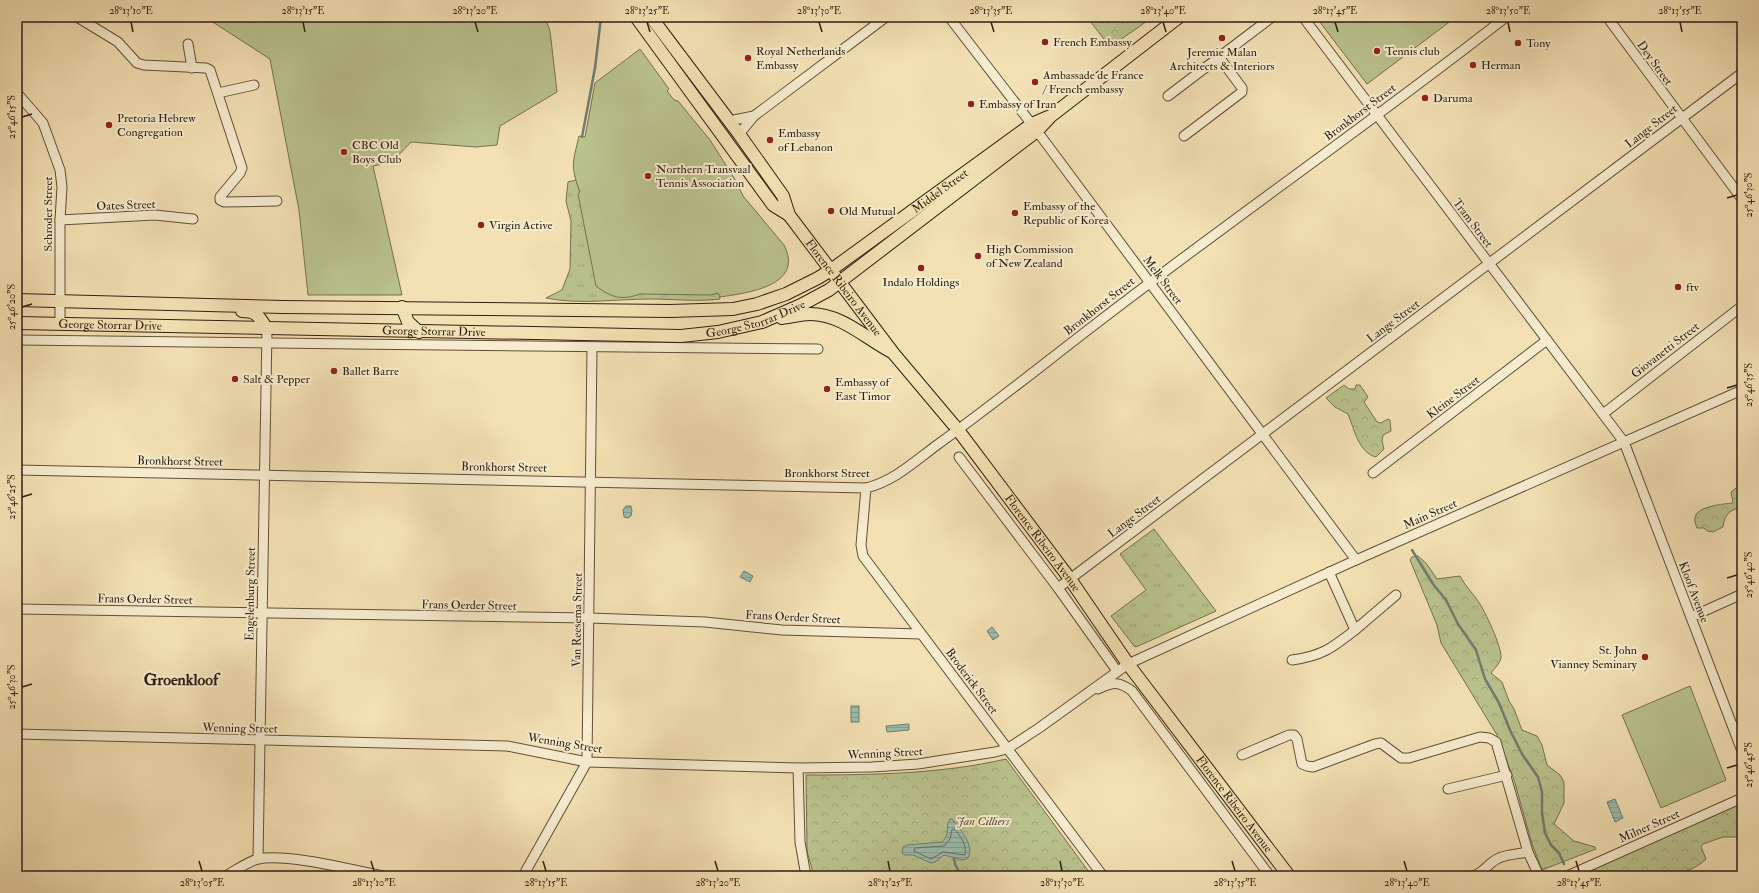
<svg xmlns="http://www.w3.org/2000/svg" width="1759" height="893" font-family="'IM FELL Double Pica',serif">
  <defs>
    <pattern id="grass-tufts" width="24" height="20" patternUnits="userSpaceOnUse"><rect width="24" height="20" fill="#bac38e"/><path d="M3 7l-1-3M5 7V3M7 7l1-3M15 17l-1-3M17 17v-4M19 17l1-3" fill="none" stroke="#a0a779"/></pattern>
    <pattern id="forest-crowns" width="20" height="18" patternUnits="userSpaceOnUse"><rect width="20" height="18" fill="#bac38e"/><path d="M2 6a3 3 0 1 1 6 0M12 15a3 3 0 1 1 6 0" fill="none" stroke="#a0a779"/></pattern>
    <pattern id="water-rules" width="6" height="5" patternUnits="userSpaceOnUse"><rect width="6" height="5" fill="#9bbdb1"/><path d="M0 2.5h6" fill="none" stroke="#86a297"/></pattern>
  </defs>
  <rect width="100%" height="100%" fill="#f3e1b4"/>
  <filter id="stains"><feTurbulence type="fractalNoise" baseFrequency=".005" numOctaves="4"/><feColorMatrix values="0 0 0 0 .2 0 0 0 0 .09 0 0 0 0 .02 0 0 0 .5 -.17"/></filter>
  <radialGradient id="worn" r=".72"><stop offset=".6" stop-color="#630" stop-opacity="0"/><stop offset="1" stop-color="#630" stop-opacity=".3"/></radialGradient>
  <g fill="url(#grass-tufts)" stroke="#75704f">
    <path d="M 576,180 L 580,192 L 641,291 L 719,293 L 720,299 C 695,302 675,299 650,299 C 616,299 579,305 546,298 L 562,290 L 570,269 L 571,221 L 566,201 L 568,182 Z"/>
    <polygon points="1154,529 1216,611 1136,647 1134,646 1111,616 1146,590 1120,554"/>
  </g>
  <g fill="url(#forest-crowns)" stroke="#75704f">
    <polygon points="1087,17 1153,17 1110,47"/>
    <path d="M 1344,385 L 1349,389 L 1355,389 L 1356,385 L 1360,385 L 1368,397 L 1364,402 L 1377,422 L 1381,423 L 1388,419 L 1390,420 L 1391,431 L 1383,435 L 1382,441 L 1384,449 L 1376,457 C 1359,453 1354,429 1348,414 L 1335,407 L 1326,398 Z"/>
    <path d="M 1742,480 L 1742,508 C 1730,508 1724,516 1723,527 L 1713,532 L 1707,531 L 1704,528 L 1697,528 C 1696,525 1694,521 1695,518 C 1696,506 1724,504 1733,503 L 1731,492 L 1740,485 Z"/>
    <path d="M 1418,556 L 1426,563 L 1437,579 L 1460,576 C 1465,586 1472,592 1478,601 C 1485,611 1502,647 1501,658 C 1500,663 1494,669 1491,673 L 1502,682 L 1509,701 L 1514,709 L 1522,730 L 1537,736 L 1542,745 L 1547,765 L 1560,775 L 1564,782 L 1564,803 L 1554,824 L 1574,841 L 1595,847 L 1596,849 L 1542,870 L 1532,844 L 1514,780 L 1497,735 L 1441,643 L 1437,625 L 1410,560 L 1412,557 Z"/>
    <path d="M 1006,759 L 1092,876 L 814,876 L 807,851 L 806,775 C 872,775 941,774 1006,759 Z"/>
    <path d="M 1737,805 L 1742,807 L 1742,837 L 1723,837 L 1703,844 L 1701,847 L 1706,859 C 1690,874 1676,874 1655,871 L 1649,876 L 1579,876 L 1583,873 Z"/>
  </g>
  <g fill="#bac38e" stroke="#75704f">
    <polygon points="205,17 545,17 550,31 557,92 500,126 497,145 476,147 411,142 392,162 373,166 402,295 308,295 299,210 270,59"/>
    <polygon points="1316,17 1456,17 1367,84"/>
    <path d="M 640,49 L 669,89 L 667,91 L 674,100 L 678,101 L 710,140 L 736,181 L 743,196 L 784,245 C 805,286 747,293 720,297 L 718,293 L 710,295 L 640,294 C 621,301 611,297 596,286 L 578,194 L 580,192 C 570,166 573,162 579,136 L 585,137 L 595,83 Z"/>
    <polygon points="1690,686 1726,780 1661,808 1622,715"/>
  </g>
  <g fill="url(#water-rules)" stroke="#707d71">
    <polygon points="626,506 631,506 632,511 631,516 628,518 624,517 623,510"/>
    <polygon points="744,571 753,576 750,582 740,577"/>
    <polygon points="992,627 999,636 993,640 987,631"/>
    <rect x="851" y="706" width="8" height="16"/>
    <polygon points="909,724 909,730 887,732 886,726"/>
    <polygon points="1615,799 1623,818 1615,822 1607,802"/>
    <path d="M 950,819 L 952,819 C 960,829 975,845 968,858 L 963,860 L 944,855 L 935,862 L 931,863 L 913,855 L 905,855 L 902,853 L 903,847 L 907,845 L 942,842 C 950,835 945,827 950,819 Z"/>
  </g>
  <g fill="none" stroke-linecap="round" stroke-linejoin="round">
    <path stroke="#666e60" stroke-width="1" d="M 954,829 C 961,836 967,846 965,855 L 943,852 L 931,859 L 914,851 L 915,848 L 944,846 L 950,839 L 952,830 Z"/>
    <g stroke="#707d71" stroke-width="2.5">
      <polyline points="582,137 595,68 601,17"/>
      <polyline points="1412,550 1433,584 1446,600 1458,624 1476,650 1485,679 1499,703 1510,730 1522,754 1538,777 1542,792 1542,813 1545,833 1551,845 1559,853 1564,864"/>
      <polyline points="954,858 955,864 961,876"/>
    </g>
    <defs>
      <g id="minor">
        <polyline points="77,17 118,42 137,63 144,65 206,68 210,70 242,168 240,173 220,197 220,200 224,202 277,201"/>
        <polyline points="949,17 1037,131 1356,560"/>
        <polyline points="1303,17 1624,442 1742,751"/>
        <polyline points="1607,17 1742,199"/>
        <polyline points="188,44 192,68"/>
        <polyline points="17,93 43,123 60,170 62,187 60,220 60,324"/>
        <polyline points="218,93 254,85"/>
        <polyline points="1168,96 1272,17"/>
        <polyline points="729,121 754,116"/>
        <polyline points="739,134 754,116 886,17"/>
        <polyline points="1184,136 1242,92 1242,88 1219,57"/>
        <polyline points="60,220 155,215 193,219"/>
        <path d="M 17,340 C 284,342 551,348 818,349"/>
        <polyline points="1603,414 1742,306"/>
        <polyline points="959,457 1058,588 1117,671"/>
        <path d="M 17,470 L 866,488 C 894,481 914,462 937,445 C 990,407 1041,366 1093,326 C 1229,221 1371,123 1506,17"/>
        <polyline points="1373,473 1547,340"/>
        <polyline points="866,488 861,545 863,556 1103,876"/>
        <polyline points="1329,572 1355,630 1396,595"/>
        <polyline points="1058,588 1742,73"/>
        <polyline points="17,609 589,618 705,622 782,630 921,634"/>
        <polyline points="1691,617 1742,594"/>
        <path d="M 1292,660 C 1322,656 1332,648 1355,630"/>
        <path d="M 1098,689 C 1113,682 1119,681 1132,691 L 1270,876"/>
        <polyline points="17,734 507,746 587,762 798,768 872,767 918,764 995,752 1007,749 1039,728 1128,664 1356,560 1742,390"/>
        <polyline points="1242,755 1289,735 1294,735 1297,739 1302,764 1307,766 1313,767 1375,744 1381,743 1401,758 1409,758 1480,737 1489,738 1496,742 1528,852 1539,876"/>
        <polyline points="798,768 800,842 806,876"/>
        <polyline points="1448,789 1507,775"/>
        <polyline points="258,859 267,329"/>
        <path d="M 225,876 C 235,871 247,862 258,859 C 286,853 353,870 383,876"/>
        <polyline points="523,876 587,762 592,348"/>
        <path d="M 1473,876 C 1484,873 1489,862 1499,858 C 1508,854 1519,854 1528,852"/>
        <polyline points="1567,876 1742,798"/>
      </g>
      <g id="major">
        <polyline points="636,17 773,205 789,215"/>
        <path id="s1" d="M 651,17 L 739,134 L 783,196 L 789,215 L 894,354 L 958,430 L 1070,579 L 1128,664 L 1289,876"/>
        <path id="s2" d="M 17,300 L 282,307 L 670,311 L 733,309 L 757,304 L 786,294 L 818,278 L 831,270 L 1032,124 L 1048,117"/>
        <polyline points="402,307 408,322 419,332"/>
        <path d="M 242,311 C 258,311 259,317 267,329"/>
        <path d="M 782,318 C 791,317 801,314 810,314 C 841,314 864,337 890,351"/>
        <path id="s3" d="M 17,323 L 681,336 L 718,332 L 762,322 L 801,305 L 829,290 L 1037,131 L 1051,116 L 1179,17"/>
      </g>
    </defs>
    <use href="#minor" stroke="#614f39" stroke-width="11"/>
    <use href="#major" stroke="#301e10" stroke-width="14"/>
    <use href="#minor" stroke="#f7ecce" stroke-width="9"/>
    <use href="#major" stroke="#f3e1b4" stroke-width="12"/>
  </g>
  <path fill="none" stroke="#301e10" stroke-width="1.5" d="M 131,22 L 133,32M 303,22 L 305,32M 475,22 L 478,32M 647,22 L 650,32M 819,22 L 822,32M 991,22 L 994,32M 1163,22 L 1166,32M 1335,22 L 1338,32M 1508,22 L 1510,32M 1680,22 L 1682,32M 22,117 L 32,114M 1727,198 L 1737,195M 22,307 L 32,304M 1727,388 L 1737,385M 22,497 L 32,494M 1727,578 L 1737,575M 22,687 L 32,684M 1727,768 L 1737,765M 199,861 L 202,871M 371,861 L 374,871M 543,861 L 546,871M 715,861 L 718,871M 888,861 L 890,871M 1060,861 L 1062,871M 1232,861 L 1235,871M 1404,861 L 1407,871M 1576,861 L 1579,871"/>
  <g fill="#8f2418" stroke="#f7ecce" stroke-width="1.5">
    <circle cx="1222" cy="38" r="4"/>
    <circle cx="1045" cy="42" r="4"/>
    <circle cx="1518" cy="43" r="4"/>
    <circle cx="1377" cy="51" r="4"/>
    <circle cx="748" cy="58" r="4"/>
    <circle cx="1473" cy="65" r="4"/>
    <circle cx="1035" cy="82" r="4"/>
    <circle cx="1425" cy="98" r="4"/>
    <circle cx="971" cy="104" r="4"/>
    <circle cx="109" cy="125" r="4"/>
    <circle cx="770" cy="140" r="4"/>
    <circle cx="344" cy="152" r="4"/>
    <circle cx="648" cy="176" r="4"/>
    <circle cx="831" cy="211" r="4"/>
    <circle cx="1015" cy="213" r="4"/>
    <circle cx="481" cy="225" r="4"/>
    <circle cx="978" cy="256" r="4"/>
    <circle cx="921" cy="268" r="4"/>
    <circle cx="1678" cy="287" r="4"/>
    <circle cx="334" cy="371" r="4"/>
    <circle cx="235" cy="379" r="4"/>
    <circle cx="827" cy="389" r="4"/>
    <circle cx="1645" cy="657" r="4"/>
  </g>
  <g text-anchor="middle" stroke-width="4" stroke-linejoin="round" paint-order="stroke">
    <g font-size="12" fill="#301e10" stroke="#f7ecce" text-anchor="start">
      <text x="1053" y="46">French Embassy</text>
      <text x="1526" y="47">Tony</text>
      <text x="756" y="55">Royal Netherlands<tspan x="756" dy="14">Embassy</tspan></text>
      <text x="1385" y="55">Tennis club</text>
      <text x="1222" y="56" text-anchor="middle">Jeremie Malan<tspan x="1222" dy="14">Architects &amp; Interiors</tspan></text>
      <text x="1481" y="69">Herman</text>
      <text x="1043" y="79">Ambassade de France<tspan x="1043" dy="14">/ French embassy</tspan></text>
      <text x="1433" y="102">Daruma</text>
      <text x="979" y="108">Embassy of Iran</text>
      <text x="117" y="122">Pretoria Hebrew<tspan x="117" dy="14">Congregation</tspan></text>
      <text x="778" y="137">Embassy<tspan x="778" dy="14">of Lebanon</tspan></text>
      <text x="352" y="149">CBC Old<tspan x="352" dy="14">Boys Club</tspan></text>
      <text x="656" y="173">Northern Transvaal<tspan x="656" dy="14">Tennis Association</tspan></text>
      <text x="1023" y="210">Embassy of the<tspan x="1023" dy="14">Republic of Korea</tspan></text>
      <text x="839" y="215">Old Mutual</text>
      <text x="489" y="229">Virgin Active</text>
      <text x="986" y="253">High Commission<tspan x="986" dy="14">of New Zealand</tspan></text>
      <text x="921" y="286" text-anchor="middle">Indalo Holdings</text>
      <text x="1686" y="291">ftv</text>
      <text x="342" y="375">Ballet Barre</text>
      <text x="243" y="383">Salt &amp; Pepper</text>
      <text x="835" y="386">Embassy of<tspan x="835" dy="14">East Timor</tspan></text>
      <text x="1637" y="654" text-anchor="end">St. John<tspan x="1637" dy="14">Vianney Seminary</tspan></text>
    </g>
    <g font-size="12" fill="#301e10" stroke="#f7ecce">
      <text transform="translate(1655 63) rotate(54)" y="4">Dey Street</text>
      <text transform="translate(1360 112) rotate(-37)" y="4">Bronkhorst Street</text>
      <text transform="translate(1651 126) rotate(-38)" y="4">Lange Street</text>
      <text dy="4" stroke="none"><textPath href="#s2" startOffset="957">Middel Street</textPath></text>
      <text transform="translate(126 205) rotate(-2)" y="4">Oates Street</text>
      <text transform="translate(48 214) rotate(-90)" y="4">Schroder Street</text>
      <text transform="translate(1473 223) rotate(53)" y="4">Tram Street</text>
      <text transform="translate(1163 280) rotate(53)" y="4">Melk Street</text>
      <text dy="4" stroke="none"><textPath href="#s1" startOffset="333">Florence Ribeiro Avenue</textPath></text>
      <text transform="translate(1099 306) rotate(-38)" y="4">Bronkhorst Street</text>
      <text dy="4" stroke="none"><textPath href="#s3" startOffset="741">George Storrar Drive</textPath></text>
      <text transform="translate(1393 321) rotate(-37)" y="4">Lange Street</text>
      <text dy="4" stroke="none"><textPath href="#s3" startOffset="93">George Storrar Drive</textPath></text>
      <text dy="4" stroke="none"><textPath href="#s3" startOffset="417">George Storrar Drive</textPath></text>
      <text transform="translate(1665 350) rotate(-38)" y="4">Giovanetti Street</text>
      <text transform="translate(1453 397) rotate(-37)" y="4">Kleine Street</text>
      <text transform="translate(180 461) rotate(1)" y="4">Bronkhorst Street</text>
      <text transform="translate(504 467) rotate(1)" y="4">Bronkhorst Street</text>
      <text x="827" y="477">Bronkhorst Street</text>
      <text transform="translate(1430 514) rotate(-24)" y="4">Main Street</text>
      <text transform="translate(1134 516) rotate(-37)" y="4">Lange Street</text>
      <text dy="4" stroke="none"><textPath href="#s1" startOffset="657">Florence Ribeiro Avenue</textPath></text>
      <text transform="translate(1694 592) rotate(69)" y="4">Kloof Avenue</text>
      <text transform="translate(250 594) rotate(-89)" y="4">Engelenburg Street</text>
      <text transform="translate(145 599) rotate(1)" y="4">Frans Oerder Street</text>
      <text transform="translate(469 605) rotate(1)" y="4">Frans Oerder Street</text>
      <text transform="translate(793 617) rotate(3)" y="4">Frans Oerder Street</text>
      <text transform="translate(577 620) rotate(-89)" y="4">Van Reesema Street</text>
      <text transform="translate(972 681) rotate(53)" y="4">Broderick Street</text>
      <text transform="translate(240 728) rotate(1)" y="4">Wenning Street</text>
      <text transform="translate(565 743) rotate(9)" y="4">Wenning Street</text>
      <text transform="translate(885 753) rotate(-3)" y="4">Wenning Street</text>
      <text dy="4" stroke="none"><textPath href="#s1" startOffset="981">Florence Ribeiro Avenue</textPath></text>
      <text transform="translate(1649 826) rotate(-24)" y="4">Milner Street</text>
    </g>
    <g font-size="12" font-style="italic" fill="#595036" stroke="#f7ecce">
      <text x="983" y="825">Jan Cilliers</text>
    </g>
    <g font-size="16" font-weight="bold" fill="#301e10" stroke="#f7ecce">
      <text x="181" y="685">Groenkloof</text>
    </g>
  </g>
  <rect width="1759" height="893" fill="none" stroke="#f3e1b4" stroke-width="44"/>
  <rect x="22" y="22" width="1715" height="849" fill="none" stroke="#301e10" stroke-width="1.5"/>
  <g font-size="10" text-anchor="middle" fill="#301e10">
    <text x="131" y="14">28°13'10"E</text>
    <text x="303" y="14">28°13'15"E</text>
    <text x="475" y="14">28°13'20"E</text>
    <text x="647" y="14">28°13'25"E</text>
    <text x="819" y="14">28°13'30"E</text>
    <text x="991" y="14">28°13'35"E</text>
    <text x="1163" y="14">28°13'40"E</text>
    <text x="1335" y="14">28°13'45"E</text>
    <text x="1508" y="14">28°13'50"E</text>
    <text x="1680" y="14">28°13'55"E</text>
    <text transform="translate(11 117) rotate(-90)" y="4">25°46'15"S</text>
    <text transform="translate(1748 195) rotate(-90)" y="4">25°46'30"S</text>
    <text transform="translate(11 307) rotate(-90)" y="4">25°46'20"S</text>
    <text transform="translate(1748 385) rotate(-90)" y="4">25°46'35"S</text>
    <text transform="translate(11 497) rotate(-90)" y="4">25°46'25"S</text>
    <text transform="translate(1748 575) rotate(-90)" y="4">25°46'40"S</text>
    <text transform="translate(11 687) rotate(-90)" y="4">25°46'30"S</text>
    <text transform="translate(1748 765) rotate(-90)" y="4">25°46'45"S</text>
    <text x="202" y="886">28°13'05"E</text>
    <text x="374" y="886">28°13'10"E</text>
    <text x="546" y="886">28°13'15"E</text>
    <text x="718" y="886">28°13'20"E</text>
    <text x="890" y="886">28°13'25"E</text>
    <text x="1062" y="886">28°13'30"E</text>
    <text x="1235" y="886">28°13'35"E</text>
    <text x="1407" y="886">28°13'40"E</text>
    <text x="1579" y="886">28°13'45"E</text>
  </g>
  <rect width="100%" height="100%" filter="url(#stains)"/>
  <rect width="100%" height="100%" fill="url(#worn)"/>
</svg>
